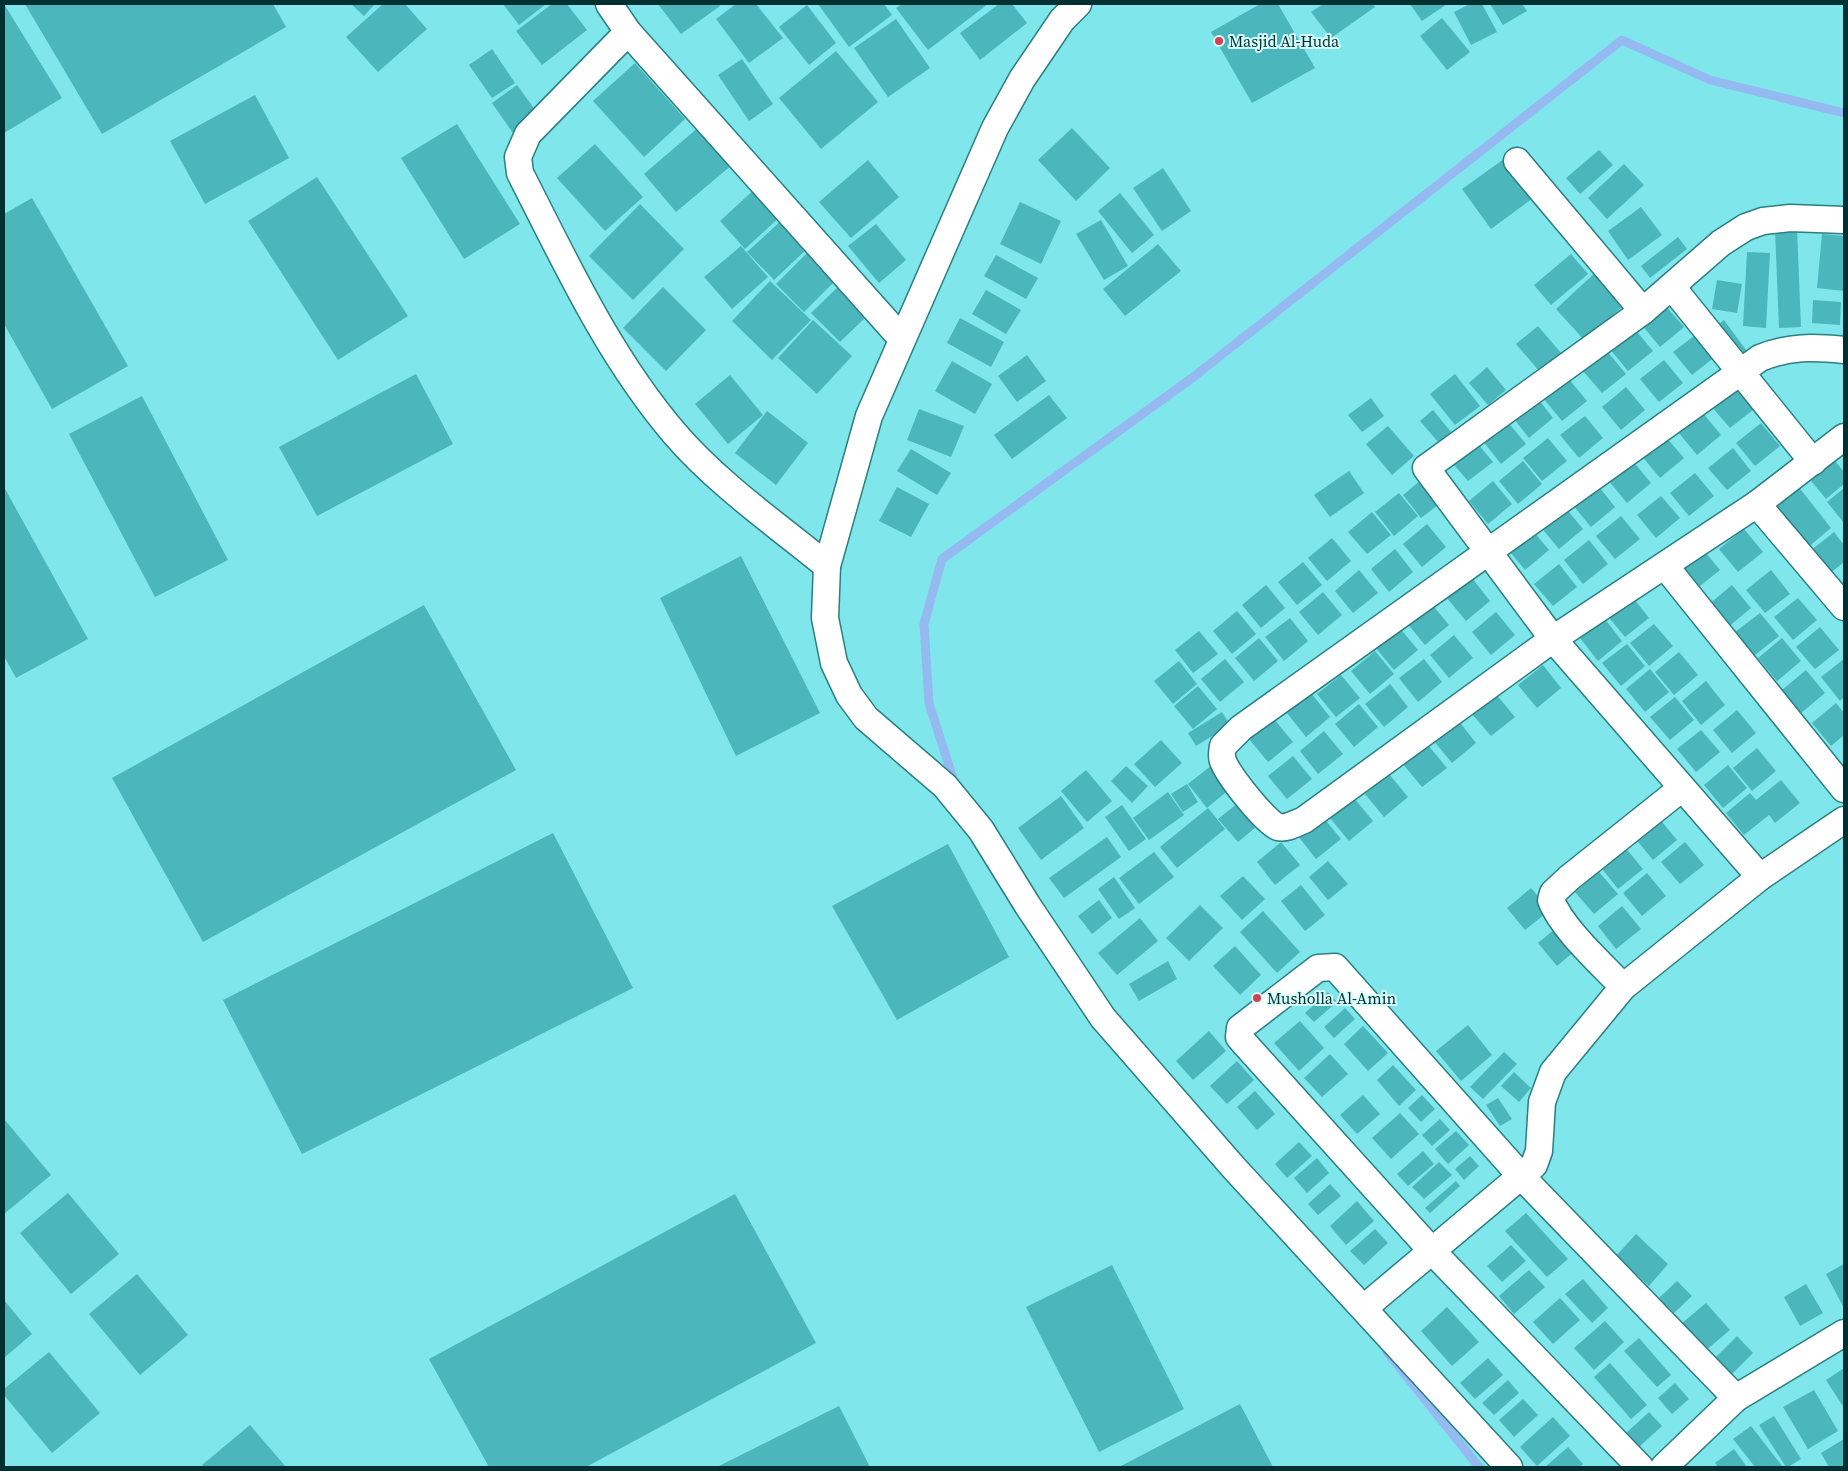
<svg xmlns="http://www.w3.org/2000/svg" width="1848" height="1471" font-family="'Source Serif 4',serif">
  <rect width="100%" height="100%" fill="#7fe7ec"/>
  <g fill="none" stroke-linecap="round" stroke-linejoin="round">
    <g stroke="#95baf2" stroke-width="9">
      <polyline points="955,785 929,703 924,624 942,559 1192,378 1622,40 1710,80 1844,113"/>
      <polyline points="1387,1352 1479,1467"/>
    </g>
  </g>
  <g fill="#4bb6bb">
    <polygon points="4,4 62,98 4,133"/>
    <polygon points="25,4 273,4 286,27 102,134"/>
    <polygon points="351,4 375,4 364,16"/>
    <polygon points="383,4 405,4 427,29 378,72 346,37"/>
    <polygon points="503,4 546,4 519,25"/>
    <polygon points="552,4 567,4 587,30 542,65 516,31"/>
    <polygon points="658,4 718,4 720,6 681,34"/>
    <polygon points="736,4 756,4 783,38 749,63 716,19"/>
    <polygon points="818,4 884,4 892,15 849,47"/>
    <polygon points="902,4 988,4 928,50 896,8"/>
    <polygon points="999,4 1012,4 1027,23 980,60 960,33"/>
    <polygon points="1260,4 1278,4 1315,68 1252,103 1211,32"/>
    <polygon points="1323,4 1373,4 1375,7 1331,38 1311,12"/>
    <polygon points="1410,4 1447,4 1422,21"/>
    <polygon points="1470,4 1482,4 1497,32 1471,45 1454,12"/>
    <polygon points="1490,4 1522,4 1527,11 1503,25"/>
    <polygon points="807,5 836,43 809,65 779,27"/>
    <polygon points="1442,18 1470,52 1447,70 1420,36"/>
    <polygon points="896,19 930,68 888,97 854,48"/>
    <polygon points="492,49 515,83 492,98 469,65"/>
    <polygon points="836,51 878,102 821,149 779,98"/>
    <polygon points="742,59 773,104 749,121 718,75"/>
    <polygon points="635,63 685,119 644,157 593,101"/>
    <polygon points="517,85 541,118 515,136 492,103"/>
    <polygon points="255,95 289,158 205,204 170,141"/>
    <polygon points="457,124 520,224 464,259 401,158"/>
    <polygon points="700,126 733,164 676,212 644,174"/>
    <polygon points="1072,128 1110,168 1076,201 1038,160"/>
    <polygon points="595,144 643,197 605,231 557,178"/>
    <polygon points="1599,150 1613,165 1580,194 1566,178"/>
    <polygon points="1504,159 1533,198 1491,229 1462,189"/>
    <polygon points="868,160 899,197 851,238 819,202"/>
    <polygon points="1624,164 1644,185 1607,219 1588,198"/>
    <polygon points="1163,168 1191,211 1162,231 1133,188"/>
    <polygon points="317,177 408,316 338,360 248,221"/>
    <polygon points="757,187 782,215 745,249 720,221"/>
    <polygon points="1120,193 1154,235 1132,253 1098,211"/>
    <polygon points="32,198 128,366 52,409 4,324 4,214"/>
    <polygon points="1020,202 1061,221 1041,264 1000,244"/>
    <polygon points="640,204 684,249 633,300 589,256"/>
    <polygon points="1641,207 1662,235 1628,260 1608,231"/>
    <polygon points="783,219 809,247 774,280 747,252"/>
    <polygon points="1101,220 1128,266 1104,280 1076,234"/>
    <polygon points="876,224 906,260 879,283 848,246"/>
    <polygon points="1797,228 1801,327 1779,328 1775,229"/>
    <polygon points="1822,234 1844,236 1844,291 1817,288"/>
    <polygon points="1678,237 1687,249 1650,278 1641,266"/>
    <polygon points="1158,244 1181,271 1125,316 1103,289"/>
    <polygon points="741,246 768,277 732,309 704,277"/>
    <polygon points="810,250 838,278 804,312 776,284"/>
    <polygon points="1747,252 1770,253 1766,328 1743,326"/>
    <polygon points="1571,254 1588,274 1551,305 1534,285"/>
    <polygon points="996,255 1038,278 1026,299 984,276"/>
    <polygon points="1597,271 1626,303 1585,341 1556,309"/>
    <polygon points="845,280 873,310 840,342 811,313"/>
    <polygon points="1717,280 1742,284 1737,313 1712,309"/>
    <polygon points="770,281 811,320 772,360 732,321"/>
    <polygon points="663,287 706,330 666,371 623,328"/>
    <polygon points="986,290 1021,310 1006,334 972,314"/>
    <polygon points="1813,300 1841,302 1840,325 1812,323"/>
    <polygon points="1665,305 1684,327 1660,347 1641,324"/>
    <polygon points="960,318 1004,342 991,367 947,343"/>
    <polygon points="813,320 852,356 817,394 778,358"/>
    <polygon points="1724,320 1749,354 1740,360 1715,327"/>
    <polygon points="1538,326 1562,354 1540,372 1516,344"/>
    <polygon points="1634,328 1653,351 1628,371 1609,348"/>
    <polygon points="1698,333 1717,355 1692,375 1673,352"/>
    <polygon points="1607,351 1626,374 1602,393 1583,371"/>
    <polygon points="1027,355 1046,381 1017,402 998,376"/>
    <polygon points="1664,360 1683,383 1659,402 1640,379"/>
    <polygon points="952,361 992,384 975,414 935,391"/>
    <polygon points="1487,367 1506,390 1488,405 1469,383"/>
    <polygon points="416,374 453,444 317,516 279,447"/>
    <polygon points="1455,374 1480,406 1455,425 1430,394"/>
    <polygon points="730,375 763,415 728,444 695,404"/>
    <polygon points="1568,378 1587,401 1562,421 1543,398"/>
    <polygon points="1736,386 1754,409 1730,428 1711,406"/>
    <polygon points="1626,387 1645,410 1621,430 1602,407"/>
    <polygon points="1049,395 1067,418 1012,459 994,435"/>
    <polygon points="1535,395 1553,418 1529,438 1511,415"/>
    <polygon points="142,396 228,560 155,597 69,434"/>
    <polygon points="1371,398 1384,416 1362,432 1348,415"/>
    <polygon points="919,409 964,426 951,457 907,440"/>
    <polygon points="1433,410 1451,432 1438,442 1420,421"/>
    <polygon points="767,411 808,443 776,485 735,453"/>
    <polygon points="1702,412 1721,435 1697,455 1678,432"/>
    <polygon points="1585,416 1603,438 1579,458 1560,435"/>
    <polygon points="1507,421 1526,444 1501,464 1483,441"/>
    <polygon points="1761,423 1780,446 1755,466 1736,443"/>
    <polygon points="1388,426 1414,456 1392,475 1366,444"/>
    <polygon points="1665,436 1684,458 1660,478 1641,455"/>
    <polygon points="1548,438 1567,461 1542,481 1523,458"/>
    <polygon points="1474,439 1493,462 1468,481 1449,459"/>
    <polygon points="1733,448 1751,471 1727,490 1708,468"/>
    <polygon points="911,449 951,473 937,495 897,471"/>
    <polygon points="1831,456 1844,472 1844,484 1826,499 1807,476"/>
    <polygon points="1632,460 1651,483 1627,503 1608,480"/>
    <polygon points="1523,461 1542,484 1518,504 1499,481"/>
    <polygon points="1349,471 1364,493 1330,517 1314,495"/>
    <polygon points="1695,473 1714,496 1689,516 1670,493"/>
    <polygon points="1427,475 1446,499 1421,518 1403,495"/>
    <polygon points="1493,481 1512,504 1488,524 1469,501"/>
    <polygon points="1794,481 1831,528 1807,548 1769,501"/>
    <polygon points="1597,484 1615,507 1591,527 1572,504"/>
    <polygon points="4,487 88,639 16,678 4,656"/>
    <polygon points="897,487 929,504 911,537 879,521"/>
    <polygon points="1844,488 1844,523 1827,502"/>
    <polygon points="1399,493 1418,516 1394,536 1375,512"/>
    <polygon points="1661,496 1680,518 1656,538 1637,515"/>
    <polygon points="1564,506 1583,529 1559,549 1540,526"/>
    <polygon points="1372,512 1391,535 1367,554 1348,532"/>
    <polygon points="1621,516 1640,539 1615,559 1596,536"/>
    <polygon points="1427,524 1446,547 1422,567 1403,544"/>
    <polygon points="1530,527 1549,550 1525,570 1506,547"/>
    <polygon points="1744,529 1763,552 1738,572 1719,549"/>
    <polygon points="1834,532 1844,545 1844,562 1828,575 1809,552"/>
    <polygon points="1332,538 1351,561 1327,581 1308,558"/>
    <polygon points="1589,540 1608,564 1583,584 1564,560"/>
    <polygon points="1701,547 1720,570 1695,590 1676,567"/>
    <polygon points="1395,549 1413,572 1389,592 1371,569"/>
    <polygon points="741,556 820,713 736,756 660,598"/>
    <polygon points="1303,562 1322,585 1297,605 1278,582"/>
    <polygon points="1559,564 1577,587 1553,606 1534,584"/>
    <polygon points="1359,570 1378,593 1353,613 1335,591"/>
    <polygon points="1771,570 1790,594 1765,613 1746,590"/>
    <polygon points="1472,578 1490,601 1466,621 1447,598"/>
    <polygon points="1266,585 1285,608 1261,628 1242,605"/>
    <polygon points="1732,585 1751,608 1727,628 1708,605"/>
    <polygon points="1323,592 1342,615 1318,635 1299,612"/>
    <polygon points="1630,594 1649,618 1625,637 1606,614"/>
    <polygon points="1798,598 1817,620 1793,640 1774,617"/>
    <polygon points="1430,602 1449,625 1425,645 1406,622"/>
    <polygon points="424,605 516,770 203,942 112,778"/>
    <polygon points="1237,611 1256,634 1232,654 1213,631"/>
    <polygon points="1496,612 1515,635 1491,655 1472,632"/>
    <polygon points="1760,613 1779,636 1754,656 1735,632"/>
    <polygon points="1290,618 1308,641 1284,661 1265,637"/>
    <polygon points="1604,618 1622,641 1598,661 1580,638"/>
    <polygon points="1654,624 1673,646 1649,666 1630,643"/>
    <polygon points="1399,627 1418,650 1394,670 1375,647"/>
    <polygon points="1820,627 1839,650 1815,669 1796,647"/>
    <polygon points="1199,631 1218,654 1193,673 1175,650"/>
    <polygon points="1454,635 1473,658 1449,678 1430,655"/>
    <polygon points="1259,638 1278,661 1254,681 1235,658"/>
    <polygon points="1782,638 1801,661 1777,681 1758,658"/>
    <polygon points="1627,644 1645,666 1621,686 1602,663"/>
    <polygon points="1375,651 1394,674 1370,694 1351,671"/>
    <polygon points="1679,652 1698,675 1674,695 1655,672"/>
    <polygon points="1225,659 1244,682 1220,702 1201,679"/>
    <polygon points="1424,659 1442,682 1418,702 1399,678"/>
    <polygon points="1844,659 1844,697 1840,701 1821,677"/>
    <polygon points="1179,661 1197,684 1173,704 1154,681"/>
    <polygon points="1543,665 1561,688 1537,708 1518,685"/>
    <polygon points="1650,669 1669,692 1645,712 1626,689"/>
    <polygon points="1806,670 1825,693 1801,713 1782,690"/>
    <polygon points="1341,675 1360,698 1336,717 1317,694"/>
    <polygon points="1706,681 1725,705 1701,725 1682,701"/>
    <polygon points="1390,684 1408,707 1384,727 1365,704"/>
    <polygon points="1198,686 1217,709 1193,729 1174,706"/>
    <polygon points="1311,693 1330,717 1306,737 1287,713"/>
    <polygon points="1496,694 1515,717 1491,736 1472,714"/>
    <polygon points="1675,697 1694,720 1670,740 1650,717"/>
    <polygon points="1836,703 1844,713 1844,735 1831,746 1812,723"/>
    <polygon points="1359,704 1378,727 1354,747 1335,724"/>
    <polygon points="1737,710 1756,733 1732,753 1713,730"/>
    <polygon points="1222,712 1230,725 1196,746 1188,733"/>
    <polygon points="1274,719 1293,742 1268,762 1249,739"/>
    <polygon points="1458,720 1476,743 1452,763 1433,740"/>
    <polygon points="1701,730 1720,752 1696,772 1677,749"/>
    <polygon points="1324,731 1343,754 1318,774 1300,751"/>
    <polygon points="1161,740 1182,763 1155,787 1134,764"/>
    <polygon points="1428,745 1447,768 1422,787 1403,764"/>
    <polygon points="1757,748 1776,771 1752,791 1733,768"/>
    <polygon points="1293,756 1312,779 1287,799 1268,776"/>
    <polygon points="1212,765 1231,788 1207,808 1188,784"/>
    <polygon points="1728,765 1747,788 1723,808 1704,785"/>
    <polygon points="1126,766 1148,786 1132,803 1111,781"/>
    <polygon points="1086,770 1112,801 1087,822 1061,791"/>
    <polygon points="1389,774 1408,797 1384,817 1365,794"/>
    <polygon points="1781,780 1800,803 1775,823 1769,815 1744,835 1726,813 1750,793 1756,800"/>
    <polygon points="1187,784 1198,802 1183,812 1171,794"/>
    <polygon points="1168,792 1184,815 1149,840 1133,818"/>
    <polygon points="1061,796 1084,828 1041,860 1018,828"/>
    <polygon points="1354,798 1373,821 1349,841 1330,818"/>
    <polygon points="1243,799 1262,822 1238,842 1218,819"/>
    <polygon points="1122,805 1146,839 1129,851 1105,817"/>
    <polygon points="1208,808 1225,829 1177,868 1160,847"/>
    <polygon points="1322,816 1341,839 1316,859 1298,836"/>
    <polygon points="1658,817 1677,840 1653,860 1634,837"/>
    <polygon points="553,833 633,988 302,1154 223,1000"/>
    <polygon points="1107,837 1121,857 1064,898 1049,878"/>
    <polygon points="1281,842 1300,865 1275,885 1257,862"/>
    <polygon points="1685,842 1704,865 1680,884 1661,862"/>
    <polygon points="948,844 1009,957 897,1020 832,906"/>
    <polygon points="1624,846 1643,869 1618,889 1600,866"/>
    <polygon points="1154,852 1174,877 1139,904 1119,878"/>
    <polygon points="1328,861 1348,884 1328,900 1309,877"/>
    <polygon points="1599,872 1618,894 1594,914 1575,892"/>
    <polygon points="1647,873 1666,896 1642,916 1623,893"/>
    <polygon points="1243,876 1265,899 1242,920 1220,896"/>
    <polygon points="1114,877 1135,908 1119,919 1098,889"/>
    <polygon points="1301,885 1325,915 1305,931 1281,901"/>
    <polygon points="1531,888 1550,910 1525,930 1507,908"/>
    <polygon points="1099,900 1112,918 1092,934 1078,916"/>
    <polygon points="1200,905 1223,928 1189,961 1166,938"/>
    <polygon points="1622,906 1641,929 1616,949 1598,926"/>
    <polygon points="1263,911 1300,952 1277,973 1240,932"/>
    <polygon points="1140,918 1158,941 1117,975 1098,953"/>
    <polygon points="1562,923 1581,946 1557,966 1538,943"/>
    <polygon points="1235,946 1261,975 1240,995 1213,966"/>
    <polygon points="1168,961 1177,979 1139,1001 1129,984"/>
    <polygon points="1328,992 1337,1002 1314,1022 1305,1013"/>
    <polygon points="1345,1008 1355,1019 1334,1038 1324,1027"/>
    <polygon points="1300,1021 1324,1048 1299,1071 1274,1043"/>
    <polygon points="1468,1025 1492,1055 1461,1081 1436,1051"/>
    <polygon points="1363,1026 1388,1053 1368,1071 1344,1044"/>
    <polygon points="1209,1031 1226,1051 1193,1080 1176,1061"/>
    <polygon points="1504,1052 1517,1064 1483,1099 1470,1087"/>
    <polygon points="1330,1054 1348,1074 1322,1097 1304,1078"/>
    <polygon points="1237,1061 1254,1080 1227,1104 1210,1086"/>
    <polygon points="1393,1065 1416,1090 1399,1106 1377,1080"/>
    <polygon points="1514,1072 1531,1088 1519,1102 1501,1086"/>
    <polygon points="1255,1091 1275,1114 1257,1130 1237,1107"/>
    <polygon points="1363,1095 1380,1114 1357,1134 1340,1115"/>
    <polygon points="1422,1095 1435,1109 1421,1122 1408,1108"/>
    <polygon points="1498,1098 1512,1119 1500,1126 1486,1105"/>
    <polygon points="1400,1113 1419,1134 1391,1159 1372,1138"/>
    <polygon points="4,1119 51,1175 4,1214"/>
    <polygon points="1440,1119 1450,1130 1432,1146 1422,1135"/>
    <polygon points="1456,1131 1469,1145 1448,1164 1435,1149"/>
    <polygon points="1299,1142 1312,1156 1287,1178 1275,1164"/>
    <polygon points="1423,1151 1434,1164 1408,1186 1397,1174"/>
    <polygon points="1470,1156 1479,1166 1464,1180 1455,1169"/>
    <polygon points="1317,1158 1329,1173 1307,1193 1294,1178"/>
    <polygon points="1439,1162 1452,1175 1424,1199 1412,1187"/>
    <polygon points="1456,1181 1460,1186 1430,1213 1425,1208"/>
    <polygon points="1330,1184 1341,1196 1318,1215 1308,1204"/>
    <polygon points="68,1193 119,1254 71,1294 20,1233"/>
    <polygon points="735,1194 816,1343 586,1467 489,1467 429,1359"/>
    <polygon points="1357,1201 1374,1221 1346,1245 1330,1226"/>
    <polygon points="1526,1213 1568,1259 1547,1277 1505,1231"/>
    <polygon points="1375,1229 1388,1243 1364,1265 1350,1251"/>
    <polygon points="1636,1234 1668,1264 1649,1286 1616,1256"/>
    <polygon points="1511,1245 1526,1261 1502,1282 1487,1266"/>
    <polygon points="1844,1264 1844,1308 1826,1274"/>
    <polygon points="1112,1265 1184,1409 1099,1452 1026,1307"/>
    <polygon points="1529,1270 1545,1287 1514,1314 1499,1296"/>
    <polygon points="137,1274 188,1335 140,1375 89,1314"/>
    <polygon points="1583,1279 1608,1308 1592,1323 1565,1294"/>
    <polygon points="1677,1281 1692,1296 1674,1313 1659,1298"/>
    <polygon points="1806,1284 1823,1313 1800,1326 1784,1297"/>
    <polygon points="1560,1298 1580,1320 1553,1344 1533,1322"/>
    <polygon points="4,1300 32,1334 4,1358"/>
    <polygon points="1706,1303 1730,1330 1705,1351 1681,1324"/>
    <polygon points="1447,1307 1479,1342 1452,1366 1421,1331"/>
    <polygon points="1605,1321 1624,1342 1594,1370 1574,1348"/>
    <polygon points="1737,1336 1753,1353 1729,1377 1713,1360"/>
    <polygon points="1639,1338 1671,1375 1657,1387 1624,1351"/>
    <polygon points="49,1352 100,1413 52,1453 4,1395 4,1389"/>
    <polygon points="1488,1358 1503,1375 1475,1399 1460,1383"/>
    <polygon points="1610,1363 1647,1405 1631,1419 1594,1377"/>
    <polygon points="1844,1368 1844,1408 1826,1380"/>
    <polygon points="1508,1380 1519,1393 1494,1415 1482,1403"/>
    <polygon points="1675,1383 1689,1399 1672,1414 1658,1398"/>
    <polygon points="1814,1390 1838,1431 1808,1449 1783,1407"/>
    <polygon points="1523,1399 1538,1415 1514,1437 1499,1420"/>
    <polygon points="1240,1404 1273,1467 1119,1467"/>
    <polygon points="839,1406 870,1467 717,1467"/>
    <polygon points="1649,1412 1662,1426 1638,1448 1625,1434"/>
    <polygon points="1774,1416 1801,1459 1788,1467 1786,1467 1759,1425"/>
    <polygon points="1553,1417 1570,1436 1537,1466 1520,1447"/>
    <polygon points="250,1425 286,1467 204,1467 202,1465"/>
    <polygon points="1751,1426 1783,1467 1755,1467 1733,1439"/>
    <polygon points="1844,1439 1844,1467 1829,1467 1821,1453"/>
    <polygon points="1568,1447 1583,1464 1579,1467 1545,1467"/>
    <polygon points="1734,1449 1747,1467 1718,1467 1715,1463"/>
  </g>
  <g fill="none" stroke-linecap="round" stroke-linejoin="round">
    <defs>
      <g id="minor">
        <polyline points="609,4 628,32 902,339"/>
        <polyline points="1078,4 1062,20 1022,79 995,128 869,416 827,566 825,618 834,663 849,695 866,718 945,786 981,830 1028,906 1103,1018 1234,1168 1509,1467"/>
        <path d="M 628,32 L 528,134 L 518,157 L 520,173 C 566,263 609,357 675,434 C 718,484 777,525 827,566"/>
        <polyline points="1517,161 1643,311"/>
        <polyline points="1672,287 1813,462"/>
        <path d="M 1844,350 C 1814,347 1789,346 1760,358 L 1241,728 L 1223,746 C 1222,751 1221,756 1223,761 C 1228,775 1265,822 1278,827 C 1287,829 1296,823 1304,820 L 1553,639 L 1757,504 L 1844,437"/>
        <polyline points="1757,504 1844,607"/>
        <polyline points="1665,566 1844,789"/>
        <polyline points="1760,877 1553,639 1426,468 1643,311 1721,243 1746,227 1763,221 1790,218 1844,220"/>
        <path d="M 1623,987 C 1602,964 1562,929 1551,900 L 1553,893 L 1569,878 L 1682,788"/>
        <polyline points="1364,1308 1534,1165 1539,1151 1542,1102 1553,1072 1623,987 1760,877 1844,820"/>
        <polyline points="1640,1467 1432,1251 1245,1044 1239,1037 1240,1028 1318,968 1335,967 1521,1176 1736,1398"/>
        <polyline points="1664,1467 1736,1398 1844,1333"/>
      </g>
    </defs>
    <use href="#minor" stroke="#2b7e81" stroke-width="29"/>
    <use href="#minor" stroke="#fff" stroke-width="26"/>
  </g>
  <g fill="#d24250" stroke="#d7fdfe" stroke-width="2">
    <circle cx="1219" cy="41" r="5"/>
    <circle cx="1257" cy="998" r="5"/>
  </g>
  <g text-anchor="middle" stroke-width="4" stroke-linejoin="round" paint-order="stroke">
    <g font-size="16" fill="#003032" stroke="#d7fdfe" text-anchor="start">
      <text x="1229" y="47">Masjid Al-Huda</text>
      <text x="1267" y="1004">Musholla Al-Amin</text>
    </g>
  </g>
  <rect width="1848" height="1471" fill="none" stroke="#003032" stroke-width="10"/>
</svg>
